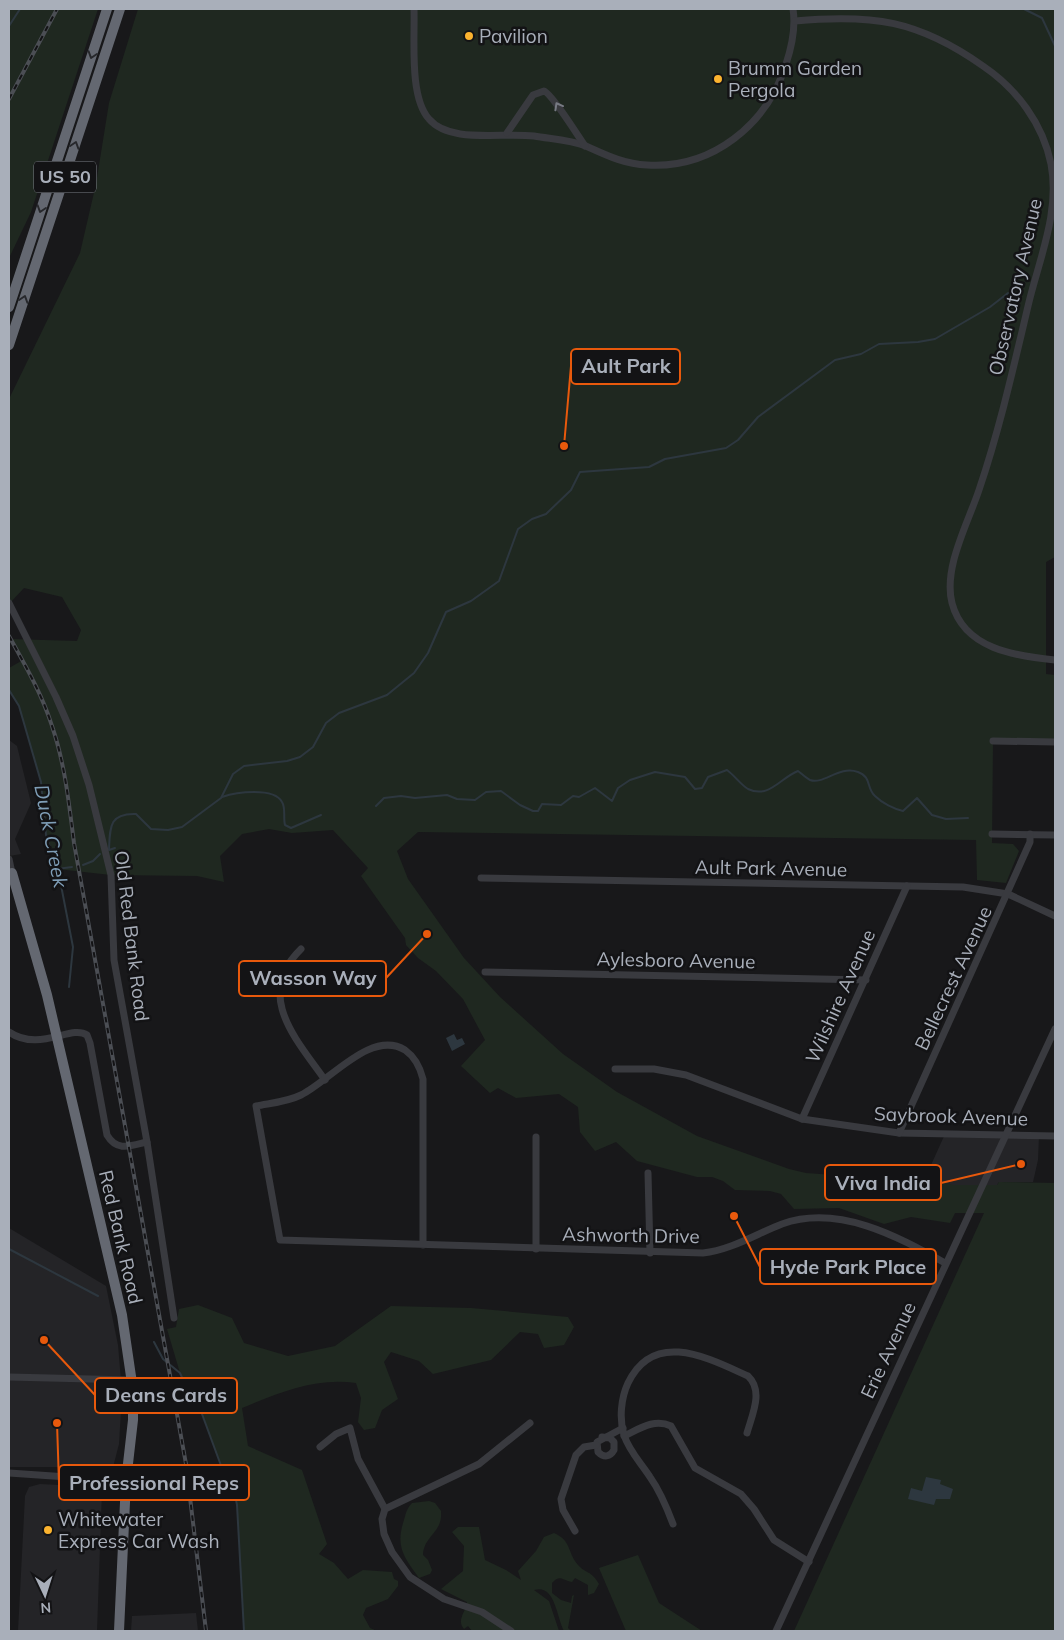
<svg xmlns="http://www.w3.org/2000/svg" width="1064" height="1640" font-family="Mulish,sans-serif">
  <rect width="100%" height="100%" fill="#18181a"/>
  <g fill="#242427">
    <polygon points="9,740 17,746 31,803 15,839 21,854 9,856"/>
    <polygon points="945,1134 1039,1136 1038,1160 1033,1182 999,1182 997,1185 922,1185"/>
    <polygon points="9,1228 106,1286 118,1345 122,1393 119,1444 113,1467 9,1467"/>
    <polygon points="40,1484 97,1487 102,1490 97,1631 18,1631 25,1496 29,1487"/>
    <polygon points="196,1613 198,1631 131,1631 132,1616"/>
  </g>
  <g fill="#1f2820">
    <polygon points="9,9 98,9 31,212 9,258"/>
    <polygon points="138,9 1055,9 1055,557 1046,562 1046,674 1055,675 1055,742 993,742 992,843 1013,844 1019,851 1006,883 977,880 976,840 418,832 397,851 408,879 464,958 500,997 563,1054 617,1092 697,1136 789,1169 806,1173 916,1181 930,1178 953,1185 997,1185 999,1182 1055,1183 1055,1631 794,1631 984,1213 955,1213 950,1223 911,1217 884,1224 839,1208 794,1209 781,1194 770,1191 735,1190 723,1181 712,1177 697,1177 637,1161 616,1142 595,1151 580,1132 578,1107 559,1094 516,1098 498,1088 490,1093 461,1066 485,1040 463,999 436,971 418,958 406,945 405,938 361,876 368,868 333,830 292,833 269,829 242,834 220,856 224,882 197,876 111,875 57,869 46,835 41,782 19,706 9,690 9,668 23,660 10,639 77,641 81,630 62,597 24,588 9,604 9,399 80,253 96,184 109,103"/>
    <path d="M 198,1305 L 232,1318 L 244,1343 L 288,1356 L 335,1346 L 391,1306 L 471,1308 L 568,1317 L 574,1327 L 564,1345 L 544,1348 L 538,1334 L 520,1332 L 491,1360 L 433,1374 L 419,1361 L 391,1352 L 384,1362 L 398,1399 L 382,1410 L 375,1428 L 364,1430 L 358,1422 L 361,1398 L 356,1383 C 316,1377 278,1393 242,1408 L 248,1446 L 302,1470 L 327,1544 L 319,1554 L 334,1563 L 348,1579 L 363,1570 L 392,1572 L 394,1579 L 398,1581 L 398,1586 L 388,1599 L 366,1608 L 363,1615 L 370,1628 L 377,1631 L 244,1631 L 237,1505 L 233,1484 L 223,1471 L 202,1414 L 190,1395 L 180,1373 L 167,1329 L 176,1327 L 179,1309 Z"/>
    <path d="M 429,1501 L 435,1503 L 441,1511 C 443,1533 424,1535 423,1555 L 428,1560 L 432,1570 L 430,1574 L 419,1578 C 404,1557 395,1547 404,1520 C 406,1513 407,1508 412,1503 Z"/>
    <path d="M 458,1527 L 479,1527 L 485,1560 L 506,1570 L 521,1580 L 518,1571 L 536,1551 L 544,1537 L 554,1533 C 572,1541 567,1552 578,1565 C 586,1574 591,1570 599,1584 L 594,1593 L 588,1595 L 588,1585 L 575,1578 L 572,1582 C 562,1580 560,1574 552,1583 L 552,1593 L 561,1600 L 571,1603 L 572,1596 L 574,1595 L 568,1628 L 571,1631 L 564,1631 C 556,1615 555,1584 534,1590 L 549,1601 L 559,1631 L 472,1631 L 468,1626 L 464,1629 C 456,1620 466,1612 467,1602 L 441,1589 L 463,1571 L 464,1546 L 452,1532 Z"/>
    <polygon points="638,1555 659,1603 702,1631 626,1631 599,1568"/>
  </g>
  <g fill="#2d373f">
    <polygon points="454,1034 457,1040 462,1038 465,1044 452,1051 446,1038"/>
    <polygon points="926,1477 941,1480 940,1484 953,1489 950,1499 936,1499 934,1505 908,1499 911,1488 922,1491"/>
  </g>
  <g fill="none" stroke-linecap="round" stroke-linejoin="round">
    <g stroke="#2d373f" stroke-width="2">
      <polyline points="1024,9 1042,18 1055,46"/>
      <polyline points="9,26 20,9"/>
      <polyline points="9,690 19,706 41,782 46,835 59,875 73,947 69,987"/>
      <path d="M 222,797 C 236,792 274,787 282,802 C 286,808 283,818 285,825 L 291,828 L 321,815"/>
      <path d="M 376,806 L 384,798 L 401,796 L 415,798 L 447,795 L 457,799 L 475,800 L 486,792 L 501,791 L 520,805 L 533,811 L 538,811 L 542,804 L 561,805 L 573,796 L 579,797 L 595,788 L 612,801 L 618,788 L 630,780 L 655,772 L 685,777 L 695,789 L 702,788 L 708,777 L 727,770 C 734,775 741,785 748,789 C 769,799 780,778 798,771 C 801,773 806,778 810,780 C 824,785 839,765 858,772 C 872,777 866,788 875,796 C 882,803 894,809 903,811 L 917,798 L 932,815 L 946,819 L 968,818"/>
      <path d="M 115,848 L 109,850 C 110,827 109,813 136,814 L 151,829 L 168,830 L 182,827 L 221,798 L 233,774 L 244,766 L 287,761 L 300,757 L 313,747 L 326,723 L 339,713 L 387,695 L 414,673 L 428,653 L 446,612 L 471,601 L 499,581 L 518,529 L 532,519 L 546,514 L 571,490 L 580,472 L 649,467 L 665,459 L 726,448 L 738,440 L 758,417 L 835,360 L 861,354 L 879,344 L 918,342 L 935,339 L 990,307 L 1008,293"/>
      <polyline points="83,865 93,861 100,854"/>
      <polyline points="57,869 72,867"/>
      <polyline points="9,1249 98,1296"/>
      <polyline points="154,1342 163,1359 180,1373 190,1395 202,1414 223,1471 233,1484 237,1505 244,1631"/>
    </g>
    <g stroke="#393a3f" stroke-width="7">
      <path d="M 414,9 C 415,39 409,97 429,119 C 450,144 502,132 534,136 C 551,139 570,140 586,146 C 606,155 624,164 647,165 C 712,169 767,125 786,64 C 792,46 796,28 793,9"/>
      <path d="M 795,21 C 873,14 918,20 983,66 C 1017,89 1043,124 1051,164 C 1060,211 1040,257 1029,302 C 1014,365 1000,428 979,490 C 968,523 943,568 952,603 C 964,649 1015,656 1055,660"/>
      <path d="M 507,133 L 533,95 L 544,91 C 551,93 578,136 585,146"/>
      <polyline points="9,603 56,697 73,736 89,785 111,875 114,960 147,1142 174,1318"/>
      <polyline points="993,741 1055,742"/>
      <polyline points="992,834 1055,835"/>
      <polyline points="9,859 12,873"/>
      <polyline points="481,878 963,887 1008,894 1055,916"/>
      <path d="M 301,949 C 254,995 296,1039 325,1080"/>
      <polyline points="485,972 866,980"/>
      <path d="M 9,1032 C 40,1053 71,1024 87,1035 L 90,1043 L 107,1135 C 117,1152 130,1146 147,1142"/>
      <polyline points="615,1069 654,1069 686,1075 802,1119 899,1133 1055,1136"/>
      <polyline points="802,1119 907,886"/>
      <polyline points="899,1133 1030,842 1030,834"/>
      <polyline points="536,1137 536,1249"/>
      <polyline points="648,1173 650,1253"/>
      <path d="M 423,1245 L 423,1079 C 420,1067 415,1057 405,1050 C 371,1029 330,1081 301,1095 C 287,1102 271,1103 256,1106 L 280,1240 L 703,1253 C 731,1250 756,1234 782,1224 C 838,1204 897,1236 945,1263"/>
      <polyline points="9,1377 131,1380"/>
      <path d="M 624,1436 C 639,1429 654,1418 671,1426 L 695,1468 L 741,1494 L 754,1509 L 774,1540 L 809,1562"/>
      <path d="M 602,1437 L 610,1438 L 614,1442 L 614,1450 C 610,1457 604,1458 598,1452 L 597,1442 L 623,1428"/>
      <polyline points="320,1447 336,1434 350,1428 358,1459 385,1509"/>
      <polyline points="9,1473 126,1481"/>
      <path d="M 673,1524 C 667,1508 660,1491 650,1477 C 641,1463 629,1451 624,1435 C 619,1419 621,1398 628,1383 C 654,1329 708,1358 748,1376 C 764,1391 752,1415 747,1433"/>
      <polyline points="575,1531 563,1510 561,1499 576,1455 584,1447 596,1445"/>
      <polyline points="511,1631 482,1612 444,1599 410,1577 392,1552 384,1534 382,1519 385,1509 479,1464 530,1423"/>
      <polyline points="776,1631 1055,1029"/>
    </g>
    <g stroke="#646871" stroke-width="10">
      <polyline points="9,307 107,9"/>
      <polyline points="9,345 120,9"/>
      <polyline points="9,874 12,873 47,995 122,1315 133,1390 133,1420 126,1481 119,1631"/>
    </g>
    <defs>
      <g id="rail">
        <polyline points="9,99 57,9"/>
        <path d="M 9,636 C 25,665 42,694 52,726 C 65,764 69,804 74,843 L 186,1464 L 206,1631"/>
      </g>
    </defs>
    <use href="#rail" stroke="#4b4e54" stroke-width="4"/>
    <use href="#rail" stroke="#131315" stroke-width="2" stroke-dasharray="5.5" stroke-linecap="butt"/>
  </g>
  <defs><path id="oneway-chevron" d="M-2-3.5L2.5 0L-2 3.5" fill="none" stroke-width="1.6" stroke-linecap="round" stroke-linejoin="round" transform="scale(1.25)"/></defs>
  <g stroke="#27282c">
    <use href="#oneway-chevron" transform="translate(92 55) rotate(108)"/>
    <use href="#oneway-chevron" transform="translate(75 145) rotate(-72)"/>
    <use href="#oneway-chevron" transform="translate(41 209) rotate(108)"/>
    <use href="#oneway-chevron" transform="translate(24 299) rotate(-72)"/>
  </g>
  <use stroke="#777a83" href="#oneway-chevron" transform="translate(558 106) rotate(-119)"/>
  <g fill="#fbb32f" stroke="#131315" stroke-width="2">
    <circle cx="469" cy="36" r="5"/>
    <circle cx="718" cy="79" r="5"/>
    <circle cx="48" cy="1530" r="5"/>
  </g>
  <g text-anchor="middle" stroke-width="5" stroke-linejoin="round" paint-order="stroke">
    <rect fill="#131315" stroke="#7c8088" stroke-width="1" x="34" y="161.5" width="62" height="31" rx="4"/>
    <g font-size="18" font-weight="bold" fill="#a9afba">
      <text x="65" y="183">US 50</text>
    </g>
    <g font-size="19" fill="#a9afba" stroke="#131315" text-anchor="start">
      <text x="479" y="43">Pavilion</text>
      <text x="728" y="75">Brumm Garden<tspan x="728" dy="22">Pergola</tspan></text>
      <text x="58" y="1526">Whitewater<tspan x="58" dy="22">Express Car Wash</tspan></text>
    </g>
    <g font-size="19" fill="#a9afba" stroke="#131315">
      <text transform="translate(1015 287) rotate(-77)" y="7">Observatory Avenue</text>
      <text transform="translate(771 868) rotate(1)" y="7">Ault Park Avenue</text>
      <text transform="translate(132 936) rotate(83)" y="7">Old Red Bank Road</text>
      <text transform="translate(676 960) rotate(1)" y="7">Aylesboro Avenue</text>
      <text transform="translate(953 978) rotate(-65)" y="7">Bellecrest Avenue</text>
      <text transform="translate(840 996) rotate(-66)" y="7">Wilshire Avenue</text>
      <text transform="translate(951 1116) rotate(2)" y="7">Saybrook Avenue</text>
      <text transform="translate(631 1235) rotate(1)" y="7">Ashworth Drive</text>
      <text transform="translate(121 1237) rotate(77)" y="7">Red Bank Road</text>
      <text transform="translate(888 1350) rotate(-65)" y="7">Erie Avenue</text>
    </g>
    <g font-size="20" font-style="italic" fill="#7f9eb7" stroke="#131315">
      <text transform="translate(51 836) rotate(79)" y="7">Duck Creek</text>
    </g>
  </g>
  <path fill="none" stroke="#e8590c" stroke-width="2" d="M564 446L571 366M427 934L386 978M1021 1164L941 1183M734 1216L760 1267M44 1340L95 1395M57 1423L59 1483"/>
  <g fill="#e8590c" stroke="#131315" stroke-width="2">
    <circle cx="564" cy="446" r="5"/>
    <circle cx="427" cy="934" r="5"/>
    <circle cx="1021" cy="1164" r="5"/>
    <circle cx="734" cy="1216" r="5"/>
    <circle cx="44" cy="1340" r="5"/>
    <circle cx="57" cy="1423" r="5"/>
  </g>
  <g fill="#131315" stroke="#e8590c" stroke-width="2">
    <rect x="571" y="349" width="109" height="35" rx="5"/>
    <rect x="239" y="961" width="147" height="35" rx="5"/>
    <rect x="825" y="1165" width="116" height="35" rx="5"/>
    <rect x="760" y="1249" width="176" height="35" rx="5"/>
    <rect x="95" y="1378" width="142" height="35" rx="5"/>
    <rect x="59" y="1465" width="190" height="35" rx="5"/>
  </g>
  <g font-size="20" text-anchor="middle" font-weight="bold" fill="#a9afba">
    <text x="626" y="373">Ault Park</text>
    <text x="313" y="985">Wasson Way</text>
    <text x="883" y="1190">Viva India</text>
    <text x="848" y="1274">Hyde Park Place</text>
    <text x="166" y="1402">Deans Cards</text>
    <text x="154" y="1490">Professional Reps</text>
  </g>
  <rect width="1064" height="1640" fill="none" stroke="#a9afba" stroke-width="20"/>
  <g transform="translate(45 1595) rotate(176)" stroke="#131315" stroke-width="4" paint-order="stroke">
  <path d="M0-4L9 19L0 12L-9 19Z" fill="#a9afba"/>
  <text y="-8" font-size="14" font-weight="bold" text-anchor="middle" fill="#a9afba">N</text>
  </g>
</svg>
